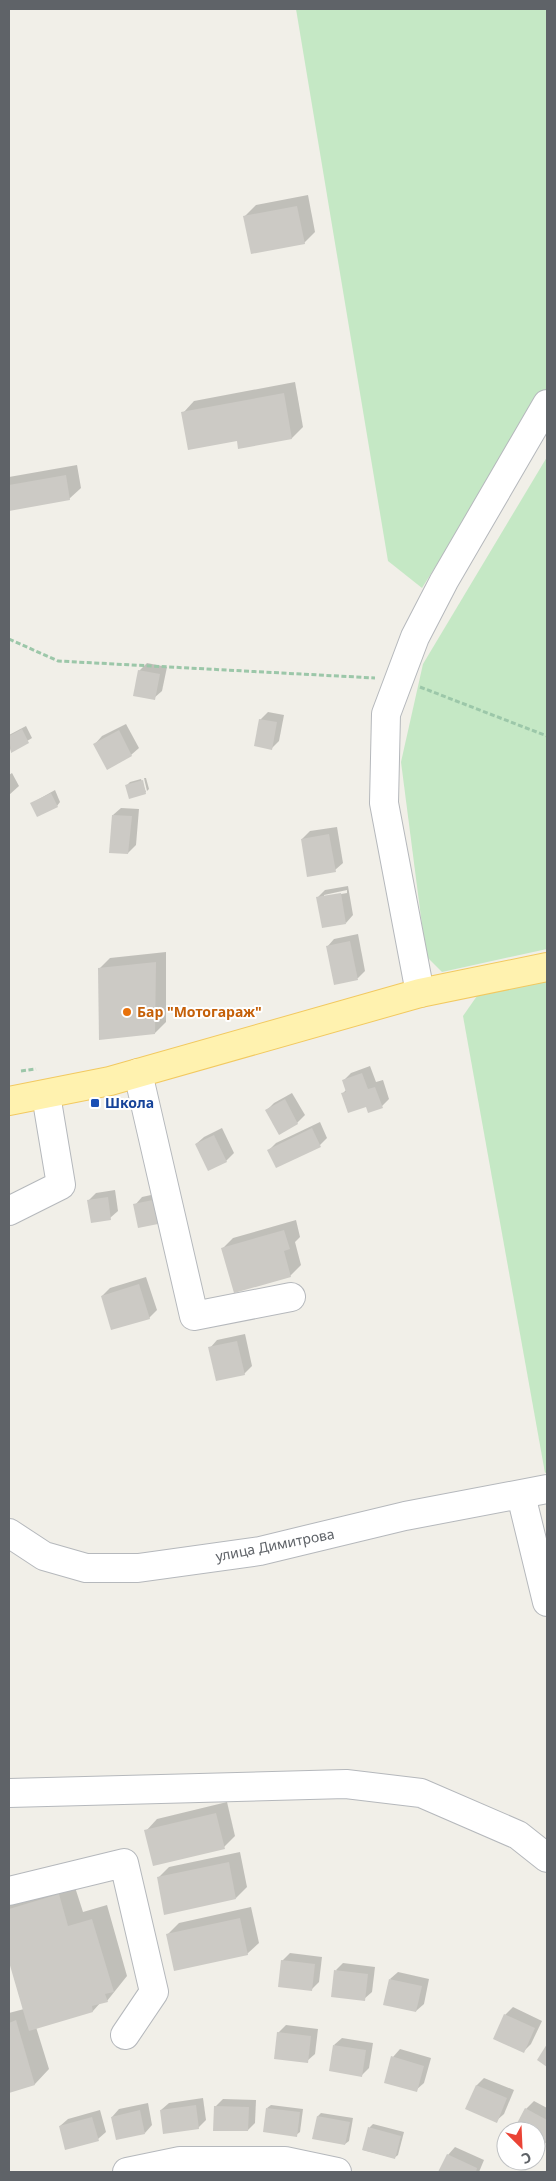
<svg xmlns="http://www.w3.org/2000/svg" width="556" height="2181" font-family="'Noto Sans',sans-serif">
  <rect width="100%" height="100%" fill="#f1efe8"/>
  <g fill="#c5e8c5">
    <polygon points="296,9 547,9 547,389 422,588 388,561"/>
    <polygon points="547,457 547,949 442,972 426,956 401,762 423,664"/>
    <polygon points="547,973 547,1472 545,1473 463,1016 486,983"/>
  </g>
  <g fill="#0003" fill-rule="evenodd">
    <polygon points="308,195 315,232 304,243 245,216 256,205"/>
    <polygon points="295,382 303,427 292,438 238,440 183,413 194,401"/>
    <polygon points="77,465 81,488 69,499 9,509 9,477"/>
    <polygon points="147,663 167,667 162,691 154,698 139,671"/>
    <polygon points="268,712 284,715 279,741 272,748 260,720"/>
    <polygon points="126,724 139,748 131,755 95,744 102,736"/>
    <polygon points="26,726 32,738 11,751 9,746 9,735"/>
    <polygon points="12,773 19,786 9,795 9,775"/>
    <polygon points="144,778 146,778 149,789 147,791"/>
    <polygon points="141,779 146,792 130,797 127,785 130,782"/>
    <polygon points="55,790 60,802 57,806 32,803"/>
    <polygon points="121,808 139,809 136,845 128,853 113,815"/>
    <polygon points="337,827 343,863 335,870 302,839 310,831"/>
    <path d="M 348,886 L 353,915 L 346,923 L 317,898 L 325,890 ZM 347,890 L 347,893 L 324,897 L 324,895 Z"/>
    <polygon points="358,934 365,971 358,978 335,983 327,947 334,939"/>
    <polygon points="166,952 166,1022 155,1033 99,969 110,958"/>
    <polygon points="370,1066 376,1082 383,1080 389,1099 382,1106 367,1105 342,1094 347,1089 344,1080 351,1073"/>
    <polygon points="292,1093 305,1115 297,1123 267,1110 274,1103"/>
    <polygon points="320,1122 327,1138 320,1145 269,1150 276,1143"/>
    <polygon points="222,1128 234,1153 226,1161 196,1144 204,1137"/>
    <polygon points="115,1190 118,1211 110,1218 89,1200 96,1193"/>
    <polygon points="160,1193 165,1215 157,1223 135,1205 142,1197"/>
    <polygon points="296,1220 300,1237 295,1242 301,1265 290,1276 222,1249 233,1238"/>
    <polygon points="146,1277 157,1310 149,1318 102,1296 110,1288"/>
    <polygon points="245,1334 252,1366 244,1374 210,1348 217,1340"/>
    <polygon points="227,1802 235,1836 224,1847 146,1831 157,1819"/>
    <polygon points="240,1852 247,1887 236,1898 158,1878 169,1867"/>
    <polygon points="73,1881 83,1912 107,1905 127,1976 107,2001 101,2002 93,2011 36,2027 49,2069 35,2084 9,2091 9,2013 24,2009 9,1958 9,1900"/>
    <polygon points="251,1907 259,1943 247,1954 168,1934 179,1923"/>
    <polygon points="290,1953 322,1957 319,1982 311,1990 282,1961"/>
    <polygon points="343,1963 375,1967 372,1992 364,1999 336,1970"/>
    <polygon points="398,1972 429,1979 424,2004 416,2011 390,1979"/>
    <polygon points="513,2007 542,2021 531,2044 524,2051 505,2015"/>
    <polygon points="286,2025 318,2029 315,2054 307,2061 278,2033"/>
    <polygon points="342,2038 373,2043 369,2068 362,2075 334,2045"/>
    <polygon points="400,2049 431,2058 424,2083 416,2090 393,2057"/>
    <polygon points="484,2078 514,2090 504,2114 496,2121 467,2109 477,2085"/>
    <polygon points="203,2098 206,2120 198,2128 161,2110 169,2103"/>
    <polygon points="223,2099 256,2100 255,2123 248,2130 215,2107"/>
    <polygon points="534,2101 547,2108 547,2141 543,2146 536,2143 536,2131 515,2131 526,2109"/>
    <polygon points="148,2103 152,2125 145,2133 112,2117 119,2109"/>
    <polygon points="271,2105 303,2109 300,2132 296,2135 267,2108"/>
    <polygon points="100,2110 106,2132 98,2139 60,2126 68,2119"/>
    <polygon points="321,2113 353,2118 349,2141 345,2144 314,2138 318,2116"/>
    <polygon points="373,2124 404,2132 398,2155 394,2158 363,2150 370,2127"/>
    <polygon points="455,2147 484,2160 479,2172 439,2172 448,2155"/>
  </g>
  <g fill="#cccac5">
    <polygon points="297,206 305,244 251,254 243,216"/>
    <polygon points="284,393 292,439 238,449 237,441 188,450 181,412"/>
    <polygon points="66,475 70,500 9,511 9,485"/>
    <polygon points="138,670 160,674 155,700 133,696"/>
    <polygon points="259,719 277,722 272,750 254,746"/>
    <polygon points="22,729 29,743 11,753 9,736"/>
    <polygon points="119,730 132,756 107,770 93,744"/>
    <polygon points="143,780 146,794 129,799 125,785"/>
    <polygon points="51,793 58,807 37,817 30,803"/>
    <polygon points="112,815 132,816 128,854 109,853"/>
    <polygon points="329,834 336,872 307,877 301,839"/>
    <polygon points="341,893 346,924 322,928 316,897"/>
    <polygon points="350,941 358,980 334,985 326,946"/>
    <polygon points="156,962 155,1034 99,1040 98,968"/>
    <polygon points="362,1073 368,1089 375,1087 383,1108 368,1113 366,1107 348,1113 341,1093 346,1092 342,1080"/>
    <polygon points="285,1099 298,1124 279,1135 265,1110"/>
    <polygon points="312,1128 321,1147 276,1168 267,1150"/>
    <polygon points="214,1135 227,1162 208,1171 195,1144"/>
    <polygon points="108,1197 111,1220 91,1223 87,1200"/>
    <polygon points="153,1200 158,1224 138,1228 133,1204"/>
    <polygon points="284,1230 290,1249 284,1251 291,1277 234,1293 221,1248"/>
    <polygon points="139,1284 150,1319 111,1330 101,1296"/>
    <polygon points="237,1341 245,1375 216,1381 208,1347"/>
    <polygon points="216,1813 225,1849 153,1866 144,1830"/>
    <polygon points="229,1862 236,1899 164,1915 157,1877"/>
    <polygon points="59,1894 68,1926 92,1919 114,1992 105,1994 108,2002 92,2006 93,2012 29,2031 9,1962 9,1909"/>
    <polygon points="240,1918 248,1955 174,1971 166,1934"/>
    <polygon points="281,1960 315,1964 312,1991 278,1987"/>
    <polygon points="334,1970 368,1974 365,2001 331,1997"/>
    <polygon points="389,1979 422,1986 416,2012 383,2005"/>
    <polygon points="504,2014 535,2028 524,2053 493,2039"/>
    <polygon points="16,2020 35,2085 9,2093 9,2023"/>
    <polygon points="277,2032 311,2036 308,2063 274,2059"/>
    <polygon points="547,2044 547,2067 537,2060"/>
    <polygon points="333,2045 366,2050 362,2077 329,2071"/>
    <polygon points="391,2056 424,2066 417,2092 384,2083"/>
    <polygon points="476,2085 507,2098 497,2123 465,2109"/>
    <polygon points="196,2105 199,2129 163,2134 160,2110"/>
    <polygon points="214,2106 249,2107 248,2131 213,2131"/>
    <polygon points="266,2108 300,2112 297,2137 263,2132"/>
    <polygon points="525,2108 547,2120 547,2139 543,2148 536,2144 536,2131 513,2131"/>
    <polygon points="140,2110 145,2134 116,2140 111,2117"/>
    <polygon points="317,2116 350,2122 345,2145 312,2139"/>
    <polygon points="92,2117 99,2141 65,2150 59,2126"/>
    <polygon points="368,2127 401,2136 395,2159 362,2150"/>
    <polygon points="447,2154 477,2168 476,2172 438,2172"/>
  </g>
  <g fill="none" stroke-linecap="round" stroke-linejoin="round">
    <defs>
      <g id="minor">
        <polyline points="420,993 384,803 386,714 415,637 444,581 547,404"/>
        <polyline points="138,1073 194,1316 291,1297"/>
        <polyline points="9,1211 61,1185 46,1095"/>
        <polyline points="521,1495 547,1602"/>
        <polyline points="9,1533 44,1556 86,1568 138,1568 260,1551 405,1516 547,1489"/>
        <polyline points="9,1793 346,1784 421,1793 518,1835 547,1858"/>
        <polyline points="9,1891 124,1863 154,1992 125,2035"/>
        <polyline points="127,2172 180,2161 285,2161 337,2172"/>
      </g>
      <polyline id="major" points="9,1101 110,1081 420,993 547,967"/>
    </defs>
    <use href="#minor" stroke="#b5b8bc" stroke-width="30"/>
    <use href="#major" stroke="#f2c960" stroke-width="30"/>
    <g stroke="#9cc7a9" stroke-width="3" stroke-dasharray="5 2.5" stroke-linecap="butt">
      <polyline points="9,639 58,661 375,678"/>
      <polyline points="420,687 547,736"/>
      <polyline points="21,1071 36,1069"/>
    </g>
    <use href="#minor" stroke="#fff" stroke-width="28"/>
    <use href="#major" stroke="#fff2af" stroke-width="28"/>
  </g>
  <circle fill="#e8710a" stroke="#fff" stroke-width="2" cx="127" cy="1012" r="5"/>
  <rect fill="#1a4fb4" stroke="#fff" stroke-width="2" x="90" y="1098" width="10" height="10" rx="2.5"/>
  <g text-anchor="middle" stroke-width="4" stroke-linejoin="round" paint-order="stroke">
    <g font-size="14" font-weight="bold" fill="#c56008" stroke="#fff" text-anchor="start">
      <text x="137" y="1017">Бар "Мотогараж"</text>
    </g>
    <g font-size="14" font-weight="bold" fill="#164399" stroke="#fff" text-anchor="start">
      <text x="105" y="1108">Школа</text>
    </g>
    <g font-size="14" fill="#5f6368" stroke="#fff">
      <text transform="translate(275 1545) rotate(-11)" y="5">улица Димитрова</text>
    </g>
  </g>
  <rect width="556" height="2181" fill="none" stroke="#5f6368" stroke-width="20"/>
  <g transform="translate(521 2146) rotate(156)"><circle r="24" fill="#ffffff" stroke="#bfc1c3"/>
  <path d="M0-4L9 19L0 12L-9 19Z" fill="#ea4335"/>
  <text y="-8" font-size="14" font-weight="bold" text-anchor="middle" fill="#5f6368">С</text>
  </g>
</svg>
